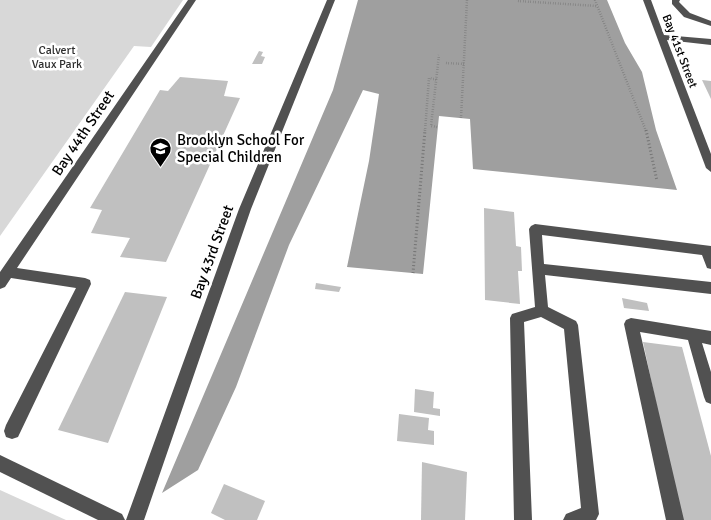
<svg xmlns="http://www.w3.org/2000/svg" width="711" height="520" font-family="Signika,sans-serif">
  <rect width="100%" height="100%" fill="#fff"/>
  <g fill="#d8d8d8">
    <polygon points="0,0 183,0 151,47 134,46 0,236"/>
    <polygon points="0,490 66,520 0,520"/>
  </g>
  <polygon fill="#9f9f9f" points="358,0 607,0 625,43 642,72 656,130 677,190 473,169 470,119 439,116 423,274 347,267 369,161 379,94 363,90 289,245 236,387 198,470 162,493 333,90"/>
  <g fill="#c0c0c0">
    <polygon points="259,51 263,52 261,56 265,57 262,64 252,64"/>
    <polygon points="180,77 228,81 224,96 240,98 166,262 120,257 130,238 91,233 102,210 90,208 160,90 168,91"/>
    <polygon points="702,80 711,81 711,99"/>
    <polygon points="484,208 514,212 516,246 521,247 522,271 518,271 520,304 485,300"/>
    <polygon points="316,283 341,287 339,292 315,289"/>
    <polygon points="125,292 167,297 108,443 58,430"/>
    <polygon points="622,298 647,303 649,311 624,308"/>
    <polygon points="643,342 682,347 711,456 711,520 681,520"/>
    <polygon points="415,389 434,392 433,408 440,409 440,416 414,412"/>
    <polygon points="399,414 429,418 428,430 434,431 434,445 397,441"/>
    <polygon points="422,462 467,472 465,520 421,520"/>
    <polygon points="224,484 265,501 257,520 225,520 211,513"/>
  </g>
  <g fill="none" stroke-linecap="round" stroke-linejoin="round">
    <g stroke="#737373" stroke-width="2.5" stroke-dasharray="0.5 2" stroke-linecap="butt">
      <polyline points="595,0 646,131"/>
      <polyline points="518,1 597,6"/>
      <polyline points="446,63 465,64"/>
      <polyline points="461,118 467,0"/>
      <polyline points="437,127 431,126 439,55"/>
      <polyline points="425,131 429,78 438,80"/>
    </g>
    <g stroke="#737373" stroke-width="3" stroke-dasharray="1 2.5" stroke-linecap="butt">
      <polyline points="646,130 657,181"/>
      <polyline points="413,273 425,130"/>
    </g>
    <g fill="#515151" fill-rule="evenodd">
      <polygon points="188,0 196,0 17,268 85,278 90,280 91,284 18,437 12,439 6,437 4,431 6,425 76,288 11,278 5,287 0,289 0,272"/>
      <polygon points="327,0 335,0 251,209 144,520 126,520 239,209"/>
      <polygon points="643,0 651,0 664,35 711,39 711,45 667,40 711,154 711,172 706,168"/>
      <polygon points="672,0 680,0 679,2 690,13 711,21 711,26 684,17 672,4"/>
      <polygon points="535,224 711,246 711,269 707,268 702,255 542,235 544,264 711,282 711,294 545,275 548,307 576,321 578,325 599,514 596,520 563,520 566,514 581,508 564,329 541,317 524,322 532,520 514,520 510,318 512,314 535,307 529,229 531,226"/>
      <polygon points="631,318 711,331 711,345 702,343 711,372 711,404 706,402 704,397 688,340 640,332 684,520 666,520 624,324 626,320"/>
      <polygon points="0,455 122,514 125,520 98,520 0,472"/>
    </g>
  </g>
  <defs>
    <symbol id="school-pin" viewBox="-11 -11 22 30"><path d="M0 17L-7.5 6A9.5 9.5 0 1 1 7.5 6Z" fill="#000" stroke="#fff"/><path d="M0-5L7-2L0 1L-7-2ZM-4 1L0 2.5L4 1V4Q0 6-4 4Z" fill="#fff"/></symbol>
  </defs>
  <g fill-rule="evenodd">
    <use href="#school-pin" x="148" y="136" width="25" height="34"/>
  </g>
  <g text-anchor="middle" stroke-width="5" stroke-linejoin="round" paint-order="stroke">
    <g font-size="12" fill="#2f2f2f" stroke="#fff">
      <text x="57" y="54">Calvert<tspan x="57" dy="14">Vaux Park</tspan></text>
    </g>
    <g font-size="12" fill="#000" stroke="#fff">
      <text transform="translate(680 51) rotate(69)" y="4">Bay 41st Street</text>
    </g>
    <g font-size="15" fill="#000" stroke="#fff">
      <text transform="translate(83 133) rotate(-56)" y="5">Bay 44th Street</text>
      <text transform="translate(212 252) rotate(-70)" y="5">Bay 43rd Street</text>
    </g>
    <g font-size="15" fill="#000" stroke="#fff" text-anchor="start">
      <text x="177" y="145">Brooklyn School For<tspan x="177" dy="17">Special Children</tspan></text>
    </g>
  </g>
</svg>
